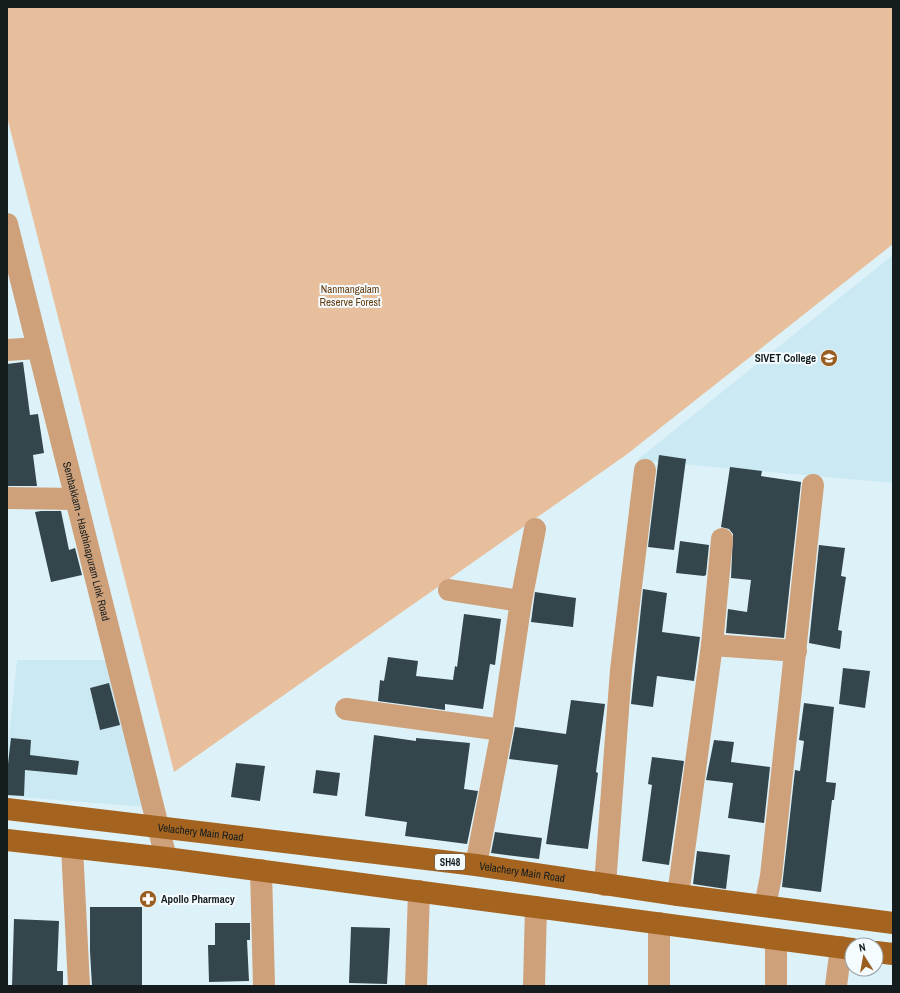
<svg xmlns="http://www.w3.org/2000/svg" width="900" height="993" font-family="'Archivo Narrow',sans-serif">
  <rect width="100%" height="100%" fill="#ddf2f8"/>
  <g fill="#cbe9f3">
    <polygon points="893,255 893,483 637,460"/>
    <polygon points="17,660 108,660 147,807 7,796 7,756"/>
  </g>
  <polygon fill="#e8bf9d" points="7,7 893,7 893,244 626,455 174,772 7,117"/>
  <g fill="#34464b">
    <polygon points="23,362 30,415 38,414 44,453 33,455 37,486 7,486 7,364"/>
    <polygon points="659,455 686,459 674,550 648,547"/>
    <polygon points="730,467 762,471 761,476 801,482 784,638 726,633 728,609 747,612 751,580 731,578 733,534 729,529 721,527"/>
    <polygon points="41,511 61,511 69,550 75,548 82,575 51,582 35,512"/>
    <polygon points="680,541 709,545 706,575 704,576 676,573"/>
    <polygon points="819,545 845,548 841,576 846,577 838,630 842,631 840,649 809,643"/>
    <polygon points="643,589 667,593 662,632 700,637 694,681 657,676 653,707 631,704"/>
    <polygon points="535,592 576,598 573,627 531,622"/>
    <polygon points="464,614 501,619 495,665 490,664 483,709 445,704 445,710 378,701 380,680 384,681 388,657 418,661 416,676 453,680 455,666 457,667"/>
    <polygon points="843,668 870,671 865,708 839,704"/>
    <polygon points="109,683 120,725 100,730 90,688"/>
    <polygon points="571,700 605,704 596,772 598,773 588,849 546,844 558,765 509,759 515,727 566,734"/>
    <polygon points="804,703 834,707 826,782 836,783 834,800 832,800 821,892 782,887 795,770 800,771 804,741 799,740"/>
    <polygon points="374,735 416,741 416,738 470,743 464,789 478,791 467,844 405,836 407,822 365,816"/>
    <polygon points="11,738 31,740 30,755 79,761 77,775 25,770 24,796 7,795 7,773"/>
    <polygon points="714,740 734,742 731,762 770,767 764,823 728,818 733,783 706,780"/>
    <polygon points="652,757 684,761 669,865 642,861 652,785 648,784"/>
    <polygon points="236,763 265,766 260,801 231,797"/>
    <polygon points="316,770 340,773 337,796 313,793"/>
    <polygon points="495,832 542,838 539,859 491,853"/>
    <polygon points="697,851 730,855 726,889 693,884"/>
    <polygon points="90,907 142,907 142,986 92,986 90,951"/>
    <polygon points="14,919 59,921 57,971 63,971 63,986 12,986"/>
    <polygon points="215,923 250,923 250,940 247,940 249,981 209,982 208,945 215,945"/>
    <polygon points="351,927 390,928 387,984 349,983"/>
  </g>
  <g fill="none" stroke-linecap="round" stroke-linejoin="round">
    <g stroke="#cfa17a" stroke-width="22">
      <path id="s1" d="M 7,224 L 166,858"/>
      <polyline points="7,350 38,348"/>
      <polyline points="7,498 76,499"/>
      <polyline points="449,590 521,601"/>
      <polyline points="712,645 796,651"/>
      <polyline points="346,709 502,730"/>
      <polyline points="72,847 79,986"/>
      <polyline points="476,865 502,730 521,601 535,529"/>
      <polyline points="261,870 264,986"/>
      <polyline points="605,885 621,670 645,470"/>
      <polyline points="678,895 712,645 722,539"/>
      <polyline points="765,906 771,876 813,485"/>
      <polyline points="776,939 776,986"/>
      <polyline points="416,986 419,891"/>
      <polyline points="534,986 536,907"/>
      <polyline points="659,986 659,923"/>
      <polyline points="836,986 841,947"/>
    </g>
    <g stroke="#a46420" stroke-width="22">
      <path id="s2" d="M 7,809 L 476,865 L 678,895 L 893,923"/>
      <polyline points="7,840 166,858 852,949"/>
      <polyline points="876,952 893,954"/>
    </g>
  </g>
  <defs>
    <symbol id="university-disc" viewBox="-11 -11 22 22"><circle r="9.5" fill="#995d20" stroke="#f4fcff"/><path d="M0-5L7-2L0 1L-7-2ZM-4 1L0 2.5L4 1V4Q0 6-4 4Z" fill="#fff"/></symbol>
    <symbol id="pharmacy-disc" viewBox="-11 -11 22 22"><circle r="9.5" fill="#995d20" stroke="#f4fcff"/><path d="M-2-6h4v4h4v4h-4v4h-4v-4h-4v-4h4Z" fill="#fff"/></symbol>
  </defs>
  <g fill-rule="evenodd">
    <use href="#university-disc" x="819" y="348" width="20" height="20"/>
    <use href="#pharmacy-disc" x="138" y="889" width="20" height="20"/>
  </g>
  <g text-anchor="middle" stroke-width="4" stroke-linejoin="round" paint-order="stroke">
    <rect fill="#f4fcff" stroke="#575f62" stroke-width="1" x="435" y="854" width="30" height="16" rx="3"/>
    <g font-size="10" font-weight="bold" fill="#141c1e">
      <text x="450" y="866">SH48</text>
    </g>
    <g font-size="11" fill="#683d0f" stroke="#f4fcff">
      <text x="350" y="293">Nanmangalam<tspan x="350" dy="13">Reserve Forest</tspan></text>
    </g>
    <g font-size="11" font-weight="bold" fill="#141c1e" stroke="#f4fcff" text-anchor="end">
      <text x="816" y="362">SIVET College</text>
      <text x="161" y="903" text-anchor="start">Apollo Pharmacy</text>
    </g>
    <g font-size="11" fill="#141c1e" stroke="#f4fcff">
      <text dy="4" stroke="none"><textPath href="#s1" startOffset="327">Sembakkam - Hasthinapuram Link Road</textPath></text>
      <text dy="4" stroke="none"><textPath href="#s2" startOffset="195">Velachery Main Road</textPath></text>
      <text dy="4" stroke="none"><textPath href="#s2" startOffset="519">Velachery Main Road</textPath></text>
    </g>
  </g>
  <rect width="900" height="993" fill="none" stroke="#141c1e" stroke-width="16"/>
  <g transform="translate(864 957) rotate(349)"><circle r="19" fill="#f4fcff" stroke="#9aa2a5"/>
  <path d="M0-3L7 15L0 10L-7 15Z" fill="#995d20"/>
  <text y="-6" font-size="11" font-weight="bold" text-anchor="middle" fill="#141c1e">N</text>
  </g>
</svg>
